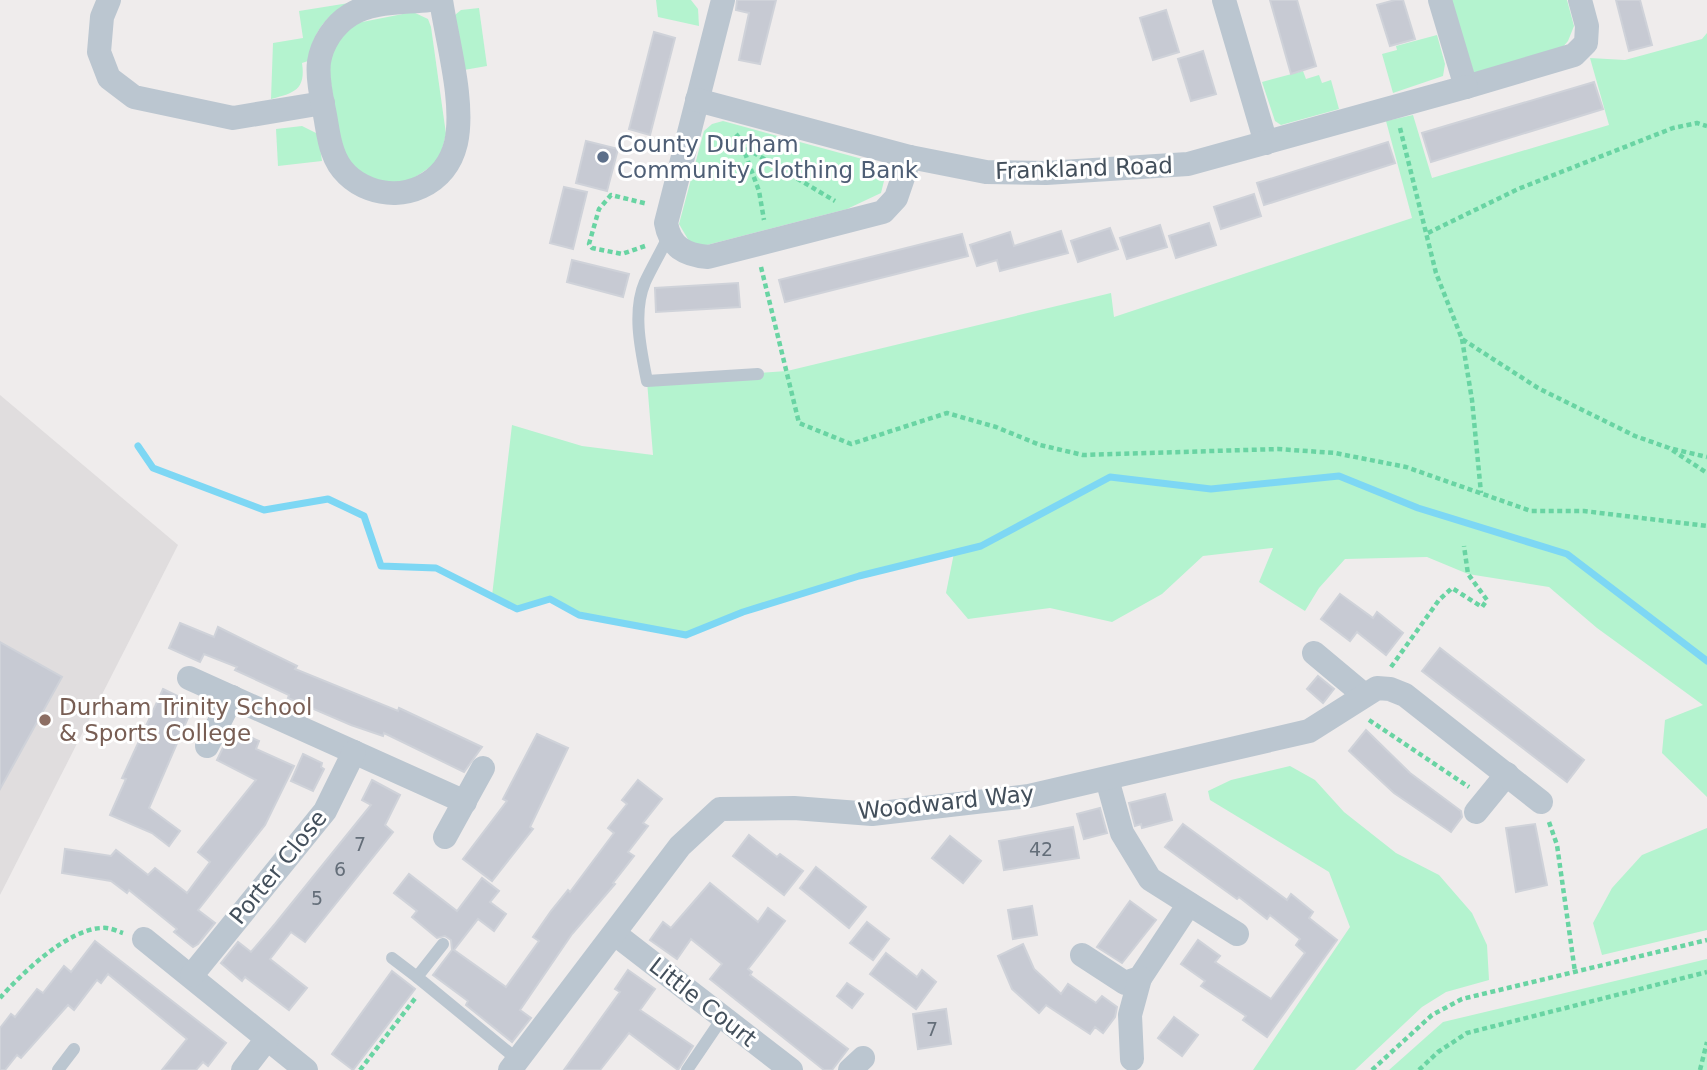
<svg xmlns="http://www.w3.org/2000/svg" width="1707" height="1070" font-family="'DejaVu Sans',sans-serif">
  <rect width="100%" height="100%" fill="#efecec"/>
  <polygon fill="#e0ddde" points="0,395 178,545 0,895"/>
  <g fill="#b4f3cf">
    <polygon points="656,0 691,0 698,9 699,26 658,17"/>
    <polygon points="1450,0 1567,0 1574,26 1568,41 1557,54 1474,73"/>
    <path d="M 349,3 C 324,17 313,33 308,61 L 302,63 C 306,90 294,93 271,99 L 273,43 L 303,38 L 299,11 Z"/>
    <polygon points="479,8 487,66 458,71 455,15 461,10"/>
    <polygon points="413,12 428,19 431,27 446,134 439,161 405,184 365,179 342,156 328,64 336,39 357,23"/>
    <polygon points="1707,33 1707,797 1662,753 1665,720 1703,705 1597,628 1549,587 1468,574 1427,557 1345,559 1319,588 1305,611 1259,582 1273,548 1203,556 1162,594 1112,622 1050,608 968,619 946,593 954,553 859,576 743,612 686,635 579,615 550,599 517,609 492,596 512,425 582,446 653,455 647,381 787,371 1111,293 1114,317 1412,218 1386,121 1413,115 1432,178 1609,125 1590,58 1625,60 1702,39"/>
    <polygon points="1437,35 1445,64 1443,76 1393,93 1382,54 1397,50 1396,46"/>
    <polygon points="1303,71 1306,79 1319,75 1322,83 1331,80 1339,109 1281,125 1275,121 1262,82"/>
    <polygon points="723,121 877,163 886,173 881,193 847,209 703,246 689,241 679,224 704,131 712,124"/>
    <polygon points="302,126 318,134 322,161 278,166 276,129"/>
    <polygon points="1290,766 1315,780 1344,812 1396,853 1439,875 1472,913 1487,945 1489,980 1446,992 1422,1007 1355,1070 1253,1070 1350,927 1329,872 1210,800 1208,791 1231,780"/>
    <polygon points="1707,828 1707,930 1602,955 1593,923 1612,888 1642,855"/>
    <polygon points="1707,959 1707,1070 1389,1070 1443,1022"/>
  </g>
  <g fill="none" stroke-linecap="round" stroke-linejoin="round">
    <polyline stroke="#7dd7f4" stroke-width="7" points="138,446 153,468 264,510 328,499 364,516 381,566 436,568 517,609 550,599 579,615 686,635 743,612 859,576 981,546 1110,477 1211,489 1339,476 1418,508 1567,554 1707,661"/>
  </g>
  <g fill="#c7cad3" stroke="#cfd2d9" stroke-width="2">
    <polygon points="737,0 776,0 760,64 739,60 749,13 736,10"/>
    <polygon points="1270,0 1297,0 1316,66 1291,74"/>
    <polygon points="1395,0 1403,0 1415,39 1390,46 1377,5"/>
    <polygon points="1616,0 1640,0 1652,45 1629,51"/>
    <polygon points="1166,10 1179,52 1153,60 1140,18"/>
    <polygon points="654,32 675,38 650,135 629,129"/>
    <polygon points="1203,51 1216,94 1191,101 1178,59"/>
    <polygon points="1594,82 1603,109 1431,162 1422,133"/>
    <polygon points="586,141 618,149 607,191 576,183"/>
    <polygon points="1388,142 1395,163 1264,205 1257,183"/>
    <polygon points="564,187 587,192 573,249 550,243"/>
    <polygon points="1254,194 1261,216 1221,229 1214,207"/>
    <polygon points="1209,223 1216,245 1176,258 1169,236"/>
    <polygon points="1160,225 1167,247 1127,259 1120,238"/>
    <polygon points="1110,228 1118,249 1078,262 1071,241"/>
    <polygon points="1061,231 1068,253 1000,271 997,260 977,266 970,245 1010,232 1014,246"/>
    <polygon points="962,234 968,256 785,302 779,280"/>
    <polygon points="572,260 629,274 623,297 567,282"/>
    <polygon points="738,283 740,307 656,312 655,288"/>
    <polygon points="1340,594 1373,618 1377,612 1403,633 1386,655 1357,632 1350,641 1321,619"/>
    <polygon points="180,623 214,637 218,627 297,666 295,669 398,711 399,708 482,747 464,772 384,733 383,736 351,725 288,698 289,695 235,670 237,667 204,654 200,662 169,648"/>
    <polygon points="0,642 62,677 0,789"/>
    <polygon points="1440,648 1584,760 1567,782 1422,671"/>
    <polygon points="1318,676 1334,689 1323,703 1307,689"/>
    <polygon points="163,689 194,704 149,808 180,831 169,846 152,833 110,815 126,779 122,778"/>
    <polygon points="232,729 259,741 256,749 294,766 265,825 198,910 215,923 198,944 193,947 174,932 177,929 129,890 127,893 111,881 62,873 65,849 111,856 116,850 148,875 155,868 187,893 210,862 198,852 256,780 217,760"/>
    <polygon points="1366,730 1410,773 1461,811 1462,817 1451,832 1394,793 1349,751"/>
    <polygon points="537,734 568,748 530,827 533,829 492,881 463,859 507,801 503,799"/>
    <polygon points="303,754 322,763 321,767 324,769 313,791 291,781"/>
    <polygon points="372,780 400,795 385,825 393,832 305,942 291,932 270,959 307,988 289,1010 245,977 242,981 221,963 238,942 251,952 275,924 371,805 362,800"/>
    <polygon points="638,780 662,799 643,823 648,826 628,852 634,856 613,883 615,884 572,934 520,1010 531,1018 512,1042 466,1005 468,1001 433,975 452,950 451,940 445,936 437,938 412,917 417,911 394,893 409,874 457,911 482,878 499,891 490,902 506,914 494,931 478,919 454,950 506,987 539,941 533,937 551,911 568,890 570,892 614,833 608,828 627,804 622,800"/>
    <polygon points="1165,794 1172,820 1142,828 1141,824 1135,826 1129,803"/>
    <polygon points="1100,808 1107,833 1084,839 1077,814"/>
    <polygon points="1183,824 1287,900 1291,894 1313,912 1309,918 1337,940 1267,1037 1243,1020 1246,1016 1201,986 1205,981 1181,964 1198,940 1220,956 1215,962 1271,999 1305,953 1296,945 1300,939 1270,915 1267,919 1239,897 1237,899 1165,847"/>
    <polygon points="1535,824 1547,885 1516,892 1506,828"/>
    <polygon points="1073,827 1079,858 1004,870 999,841"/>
    <polygon points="749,835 777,857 780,854 803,871 784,895 733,856"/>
    <polygon points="950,836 981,861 963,883 932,858"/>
    <polygon points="816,867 866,907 849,928 800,888"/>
    <polygon points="710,883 758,922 768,908 785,921 748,969 752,972 750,975 848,1049 832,1070 824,1070 710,979 722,964 691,939 677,959 650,940 663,922 671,928"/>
    <polygon points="1130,901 1156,920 1122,963 1097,947"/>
    <polygon points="1032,906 1037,935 1013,939 1008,910"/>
    <polygon points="867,922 889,939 873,960 850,943"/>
    <polygon points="95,941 226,1043 208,1066 203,1062 196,1070 162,1070 187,1039 108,974 101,983 97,980 74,1010 68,1005 21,1058 17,1055 5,1070 0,1070 0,1028 11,1014 15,1017 37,989 43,993 64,966 71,972"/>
    <polygon points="1023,944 1034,969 1061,994 1068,984 1096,1003 1102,996 1117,1007 1115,1017 1103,1033 1095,1027 1090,1034 1046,1005 1039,1013 1012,989 998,956"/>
    <polygon points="886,953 917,977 922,970 936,982 916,1009 870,974"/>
    <polygon points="628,970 655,989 640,1010 693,1046 678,1070 629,1033 600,1070 564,1070 620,992 615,989"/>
    <polygon points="392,971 415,989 353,1070 332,1054"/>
    <polygon points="847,983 863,994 852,1008 837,996"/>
    <polygon points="946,1009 951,1044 918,1049 913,1014"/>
    <polygon points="1174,1017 1198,1035 1182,1056 1158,1038"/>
  </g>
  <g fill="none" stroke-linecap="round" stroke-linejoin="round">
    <g stroke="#69d4a3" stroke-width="4.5" stroke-dasharray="5 3.5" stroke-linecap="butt">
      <polyline points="1400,128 1436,273 1462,339 1538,388 1635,436 1669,448 1707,473"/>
      <polyline points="736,134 749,150 835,201"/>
      <polyline points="742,145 759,191 764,220"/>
      <polyline points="1428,233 1518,189 1673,128 1697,123 1707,126"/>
      <polyline points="645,246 622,254 592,248 589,244 599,209 611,195 648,204"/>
      <polyline points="761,267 799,423 851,444 947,413 996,427 1040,445 1083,455 1278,449 1335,453 1406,467 1531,511 1584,511 1707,526"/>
      <polyline points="1462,339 1472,400 1481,493"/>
      <polyline points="1673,449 1707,457"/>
      <polyline points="1391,667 1439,600 1452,588 1482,607 1487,600 1468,574 1464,546"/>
      <polyline points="1369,720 1469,787"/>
      <polyline points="1549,822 1557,845 1575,972"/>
      <path d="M 0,998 C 22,973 68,929 102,928 C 109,927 117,931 123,933"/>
      <polyline points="360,1070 417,996"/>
      <polyline points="1372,1070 1432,1015 1462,999 1707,940"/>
      <polyline points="1419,1070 1438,1052 1467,1033 1707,972"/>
      <polyline points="1700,1070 1707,1042"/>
    </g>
    <g stroke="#bbc6d0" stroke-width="12">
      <path d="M 668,237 C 661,252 652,267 645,282 C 632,312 641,351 647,381 L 758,374"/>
      <polyline points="443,944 417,977 518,1060"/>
      <polyline points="392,958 417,977"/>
      <polyline points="58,1070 74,1049"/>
      <polyline points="687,1070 723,1017"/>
    </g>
    <g stroke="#bbc6d0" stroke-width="24">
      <polyline points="109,0 102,17 99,52 109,78 134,97 233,118 323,103"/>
      <path d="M 429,0 C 405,3 371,1 350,15 C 334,25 322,43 319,62 C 317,77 321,96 324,110 C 327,124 328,139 333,152 C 345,188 389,202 421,187 C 440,178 451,164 456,143 C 465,102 447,41 441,0"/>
      <path d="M 723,0 L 666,223 C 670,247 685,255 708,257 L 883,212 L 896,198 L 910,157"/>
      <polyline points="1224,0 1266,143"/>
      <polyline points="1440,0 1466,87 1574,55 1586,43 1587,26 1580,0"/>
      <polyline points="697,100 910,157 986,172 1046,173 1188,164 1466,87"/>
      <polyline points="1314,653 1363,694"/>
      <polyline points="189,678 465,802"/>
      <polyline points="207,746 232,697"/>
      <polyline points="1107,779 1122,833 1150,879 1237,934"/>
      <polyline points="1476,812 1507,774"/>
      <polyline points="445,837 483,768"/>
      <polyline points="615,934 791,1070"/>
      <polyline points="144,939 306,1070"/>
      <polyline points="1082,955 1125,983 1140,978 1189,904"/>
      <polyline points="192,975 325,811 354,752"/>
      <polyline points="1132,1059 1130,1015 1140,978"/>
      <polyline points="243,1070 267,1039"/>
      <polyline points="510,1070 680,846 720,809 794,808 872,814 1029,796 1309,731 1377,688 1390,689 1405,695 1541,802"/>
      <polyline points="850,1070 863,1058"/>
    </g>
  </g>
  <circle fill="#5c6f8a" stroke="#fff" stroke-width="2.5" cx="603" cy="157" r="7"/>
  <circle fill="#8d6e63" stroke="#fff" stroke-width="2.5" cx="45" cy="720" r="7"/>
  <g text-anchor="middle" stroke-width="6" stroke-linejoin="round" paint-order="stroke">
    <g font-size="19" fill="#646e79">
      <text x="360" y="851">7</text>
      <text x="1041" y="856">42</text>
      <text x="340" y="876">6</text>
      <text x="317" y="905">5</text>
      <text x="932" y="1036">7</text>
    </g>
    <g font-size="23" fill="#4e5e75" stroke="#fff" text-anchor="start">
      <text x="617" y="152">County Durham<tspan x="617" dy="26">Community Clothing Bank</tspan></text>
    </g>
    <g font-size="23" fill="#434f5b" stroke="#fff">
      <text transform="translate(1084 168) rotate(-2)" y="8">Frankland Road</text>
      <text transform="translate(946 802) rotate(-6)" y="8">Woodward Way</text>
      <text transform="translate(278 867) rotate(-51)" y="8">Porter Close</text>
      <text transform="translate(703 1002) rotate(38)" y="8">Little Court</text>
    </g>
    <g font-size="23" fill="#785e54" stroke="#fff" text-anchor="start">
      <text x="59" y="715">Durham Trinity School<tspan x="59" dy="26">&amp; Sports College</tspan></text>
    </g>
  </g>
</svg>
